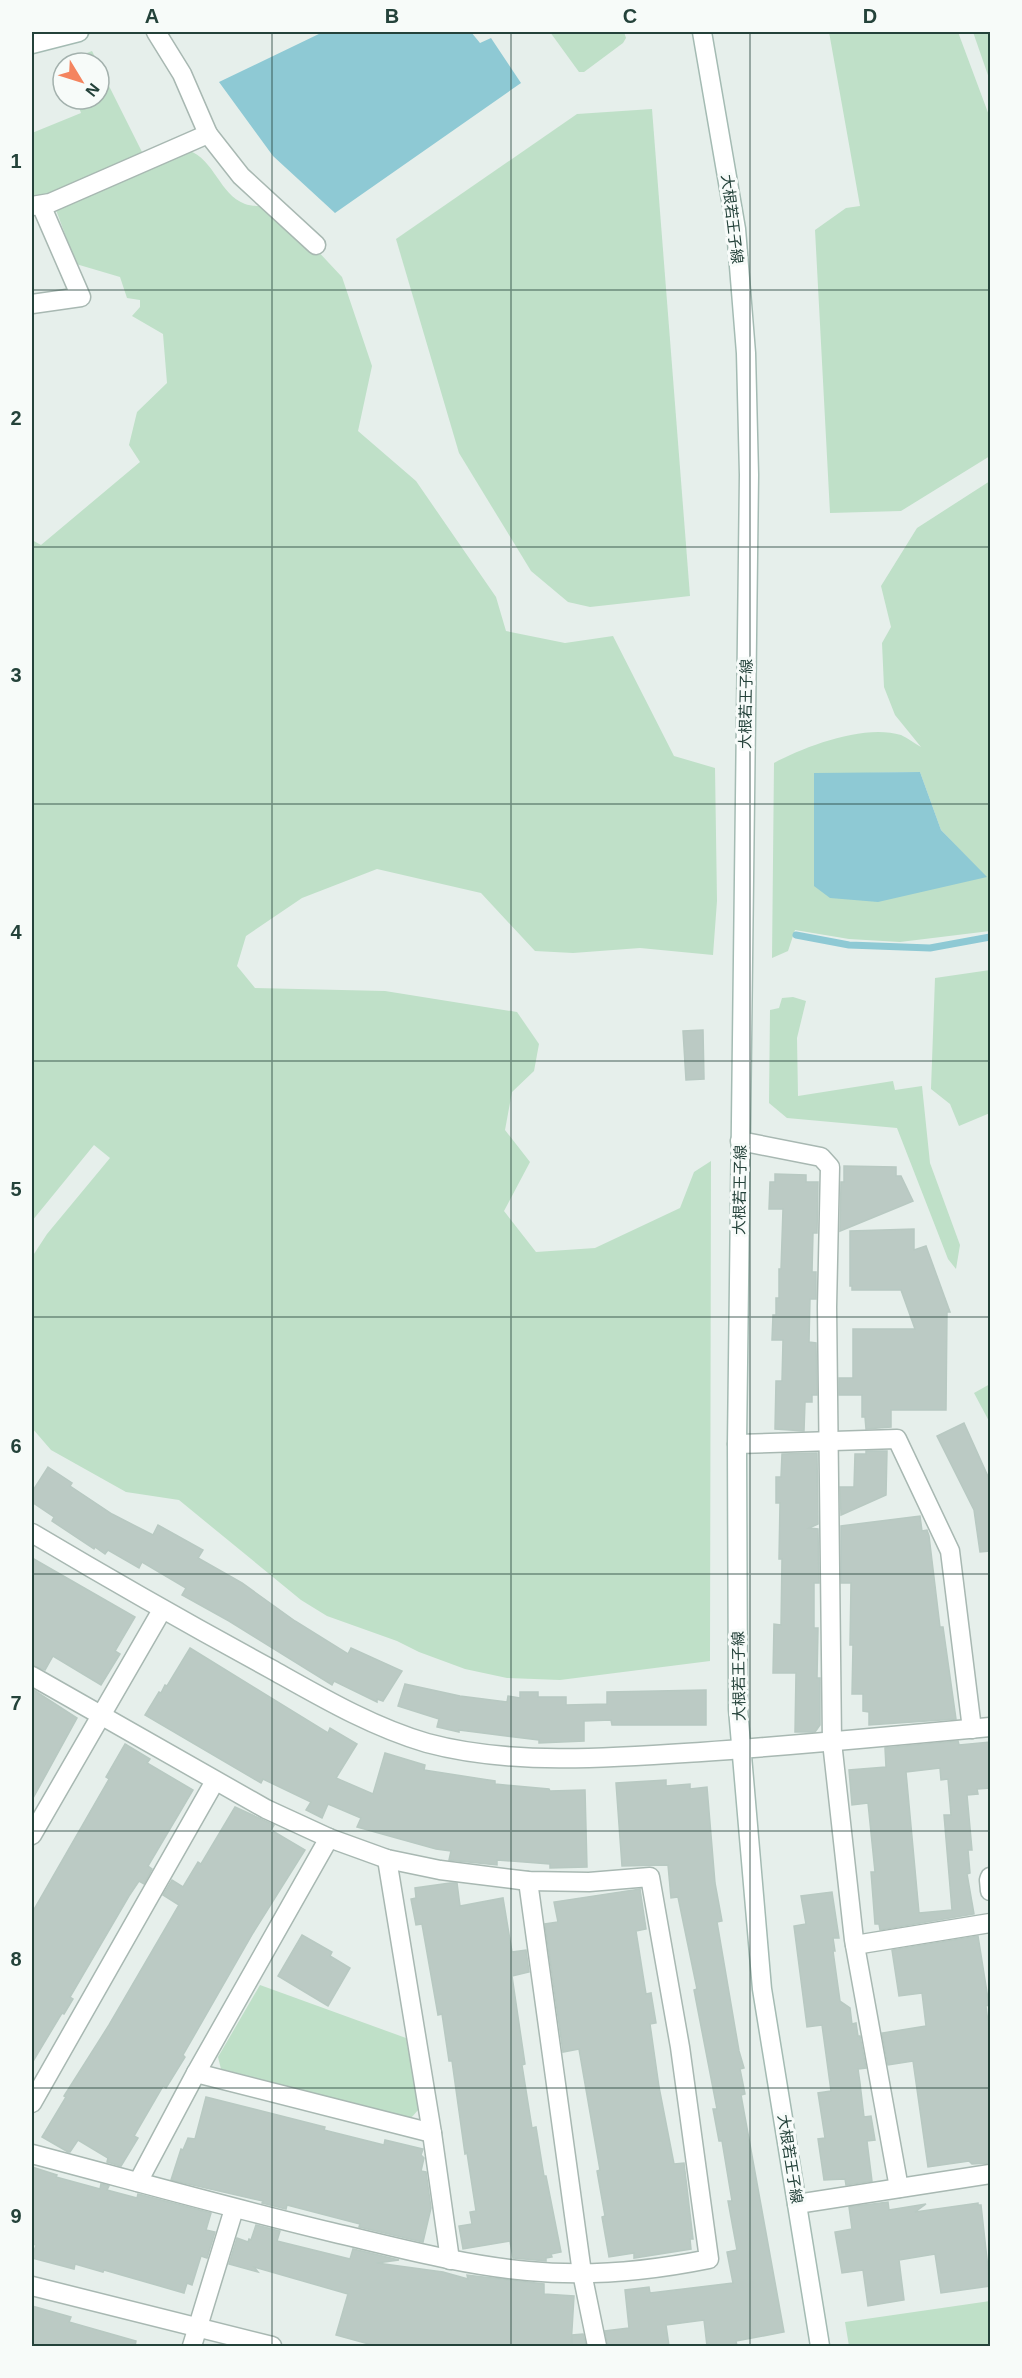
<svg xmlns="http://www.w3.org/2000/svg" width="1022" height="2378" font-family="Arial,'Noto Sans JP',sans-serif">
  <rect width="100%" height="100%" fill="#e6efeb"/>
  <g fill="#bfe0c8" fill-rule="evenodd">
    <polygon points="550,32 624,32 626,38 623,43 584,72 579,72"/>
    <polygon points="829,32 958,32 990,118 990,456 901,511 830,513 815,230 846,208 860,206"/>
    <polygon points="973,32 990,32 990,81"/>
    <polygon points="92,51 98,63 64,63 63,62"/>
    <polygon points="99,66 143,154 47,197 32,200 32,133 81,113 76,99 99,99"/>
    <polygon points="652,109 690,596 590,607 568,602 531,571 459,453 396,239 577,114"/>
    <path d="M 188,150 C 215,160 219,194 245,204 C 250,206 258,206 264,206 L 274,218 L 314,247 L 342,277 L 372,366 L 358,431 L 416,481 L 496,597 L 506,631 L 565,643 L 613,636 L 674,756 L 715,768 L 717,901 L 713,955 L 640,948 L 573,953 L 535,951 L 481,893 L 377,869 L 302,898 L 246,936 L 237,966 L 255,988 L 385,991 L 517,1012 L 539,1044 L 534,1071 L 512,1092 L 505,1130 L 530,1162 L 504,1211 L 536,1252 L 595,1248 L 680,1208 L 694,1172 L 711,1161 L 710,1661 L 560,1680 L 507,1678 L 465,1669 L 419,1652 L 397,1641 L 327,1616 L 301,1600 L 179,1500 L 126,1492 L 51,1450 L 32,1428 L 32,1257 L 47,1234 L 110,1158 L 94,1145 L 32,1221 L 32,540 L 41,545 L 140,462 L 129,445 L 137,412 L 167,383 L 163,334 L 132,316 L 140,307 L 140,300 L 127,298 L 120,277 L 76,264 L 56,210 Z"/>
    <path d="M 990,481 L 990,931 L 900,942 L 849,939 L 795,930 L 788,951 L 772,958 L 774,763 C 806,746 864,724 901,735 C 908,738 915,744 921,747 L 895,715 L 884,687 L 882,643 L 891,627 L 881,586 L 917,528 ZM 920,772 L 941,830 L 986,877 L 814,774 Z"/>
    <polygon points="990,970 990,1113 959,1126 950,1104 931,1089 935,978"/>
    <polygon points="793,997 806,1001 797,1038 798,1096 893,1081 895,1090 922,1086 930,1163 960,1245 956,1269 948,1259 897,1128 787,1118 769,1103 770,1010 779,1008 782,998"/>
    <polygon points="990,1384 990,1423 974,1393"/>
    <polygon points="260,1985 406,2038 419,2109 411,2118 221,2069 218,2057"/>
    <polygon points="990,2301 990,2346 849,2346 845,2322"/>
  </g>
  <g fill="#8ec9d4">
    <polygon points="323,32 471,32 480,43 491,38 521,83 335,213 273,156 219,82"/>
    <polygon points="920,772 941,830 987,877 878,902 830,898 814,886 814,773"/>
  </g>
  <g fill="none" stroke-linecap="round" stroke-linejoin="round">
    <polyline stroke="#8ec9d4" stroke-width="7" points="796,935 849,945 930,948 990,937"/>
  </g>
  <g fill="#bbcac4" stroke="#b8c9c2" stroke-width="1.5" fill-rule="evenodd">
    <polygon points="703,1030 704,1079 686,1080 683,1031"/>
    <polygon points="844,1166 896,1167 896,1176 901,1176 913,1201 840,1231 841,1182 844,1182"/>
    <polygon points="775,1174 806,1175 806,1182 818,1182 817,1233 813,1233 812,1272 816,1272 816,1299 810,1299 809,1342 816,1343 817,1395 812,1395 812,1402 805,1402 804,1431 775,1429 776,1381 782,1381 783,1340 772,1340 773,1315 776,1315 776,1298 779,1298 779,1269 781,1269 783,1209 769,1209 770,1182 775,1182"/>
    <polygon points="914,1229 914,1250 926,1246 950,1312 947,1312 946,1410 891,1410 891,1427 866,1429 865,1417 862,1417 862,1395 839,1395 839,1378 853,1378 853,1329 915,1329 901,1290 852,1290 852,1286 850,1286 850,1231"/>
    <polygon points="964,1423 990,1481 990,1551 980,1552 974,1510 937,1436"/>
    <polygon points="866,1451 887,1451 886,1495 841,1515 840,1487 854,1487 855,1454 866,1454"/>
    <polygon points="817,1453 818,1524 809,1528 818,1529 819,1583 814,1583 814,1628 818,1628 817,1678 820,1678 820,1725 815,1732 795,1732 796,1673 773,1673 774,1624 781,1625 782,1559 779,1559 780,1503 776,1503 776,1477 781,1477 782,1454"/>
    <polygon points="48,1467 72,1483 70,1486 112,1514 153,1535 158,1525 203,1550 198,1558 242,1583 295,1621 348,1654 351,1648 402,1671 383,1701 377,1699 377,1702 334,1681 332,1685 229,1621 182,1595 186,1588 142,1562 139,1568 108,1550 105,1554 95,1547 94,1549 52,1521 54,1517 32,1502 32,1492"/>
    <polygon points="920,1516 922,1531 927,1530 929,1536 940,1627 943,1627 956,1719 869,1725 869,1712 863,1711 863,1694 852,1694 853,1645 850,1645 851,1583 841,1583 841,1526"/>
    <polygon points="32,1558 135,1617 115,1651 120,1654 101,1685 53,1656 45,1670 32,1665"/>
    <polygon points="190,1648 328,1733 330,1728 357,1744 336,1778 373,1794 385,1753 425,1765 424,1770 495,1781 495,1784 549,1789 550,1791 585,1790 587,1867 550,1868 550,1864 497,1860 497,1865 449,1860 451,1851 436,1849 357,1827 361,1818 328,1804 322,1818 306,1810 311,1802 263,1779 261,1783 145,1715 159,1692 161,1693 165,1685 167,1686"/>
    <polygon points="405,1684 460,1696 507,1702 508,1696 520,1698 520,1692 538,1692 538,1697 566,1697 566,1705 607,1704 607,1692 706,1690 706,1725 612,1725 611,1720 584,1721 584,1741 539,1743 539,1740 459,1730 459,1732 437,1727 439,1719 398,1706"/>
    <polygon points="32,1689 77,1718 32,1800"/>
    <path d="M 958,1741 L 959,1745 L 990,1742 L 990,1788 L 977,1789 L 978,1794 L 967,1795 L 972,1850 L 968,1850 L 970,1873 L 967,1874 L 974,1914 L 880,1930 L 879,1924 L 875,1924 L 871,1872 L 875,1872 L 868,1803 L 852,1805 L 849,1770 L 886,1767 L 885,1748 ZM 940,1768 L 941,1780 L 948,1779 L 951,1815 L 944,1815 L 952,1910 L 919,1913 L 906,1772 Z"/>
    <polygon points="125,1744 150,1759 147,1763 193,1790 148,1866 152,1869 144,1884 139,1881 129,1896 70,1997 73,1999 64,2014 62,2013 32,2063 32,1913 109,1779 106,1777"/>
    <polygon points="666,1780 666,1786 690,1784 690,1789 707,1787 715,1883 722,1921 717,1922 739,2051 744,2068 740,2069 745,2094 741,2095 784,2332 736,2341 737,2346 707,2346 704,2320 666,2325 669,2346 608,2346 605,2331 629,2328 625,2290 649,2287 650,2293 733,2283 727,2252 737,2250 728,2201 732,2201 722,2141 719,2141 713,2109 717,2109 694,1990 697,1989 678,1897 671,1898 668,1865 622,1866 616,1783"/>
    <polygon points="235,1807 274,1825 271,1830 305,1850 253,1933 183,2055 185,2057 166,2088 163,2086 134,2136 138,2138 121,2166 107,2162 108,2158 78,2140 70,2152 68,2152 42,2137 66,2097 64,2096 109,2025 179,1905 163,1895 172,1880 183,1887 198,1862 201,1864"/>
    <polygon points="450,1883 457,1883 460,1906 503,1898 512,1952 526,1950 529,1972 512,1976 525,2064 522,2065 532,2128 536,2127 544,2176 546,2176 561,2252 551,2254 552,2257 546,2258 546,2261 513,2258 510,2241 463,2249 459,2226 472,2224 470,2212 476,2211 467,2153 465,2154 452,2061 449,2061 442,2014 438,2015 422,1924 416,1925 411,1899 416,1898 415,1888"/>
    <polygon points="640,1889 646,1929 636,1931 646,1994 651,1993 656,2023 650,2024 659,2087 674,2164 684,2163 693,2239 690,2239 691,2249 634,2258 634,2253 609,2257 602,2217 605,2216 597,2171 600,2170 579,2049 563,2052 545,1924 558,1922 554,1902"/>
    <polygon points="832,1892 839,1938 833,1938 835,1951 833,1951 840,2001 850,2008 852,2024 856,2023 858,2036 860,2036 866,2068 858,2069 860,2083 864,2117 871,2116 875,2140 867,2141 872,2181 846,2185 845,2179 824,2180 818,2139 825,2138 818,2093 831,2091 822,2025 807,2027 794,1926 806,1924 801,1896"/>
    <polygon points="302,1935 332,1952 330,1956 350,1968 328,2006 278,1976"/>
    <polygon points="978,1936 989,2005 986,2006 990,2039 990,2163 972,2164 969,2161 928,2167 913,2061 888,2065 882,2033 926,2026 922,1993 899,1996 892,1950"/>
    <polygon points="206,2097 325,2127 324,2130 384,2145 385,2140 423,2149 421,2155 424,2158 421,2171 426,2172 431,2208 423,2242 359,2227 360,2224 287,2205 286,2209 262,2203 263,2201 171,2180 181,2149 183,2150 188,2138 195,2139"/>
    <polygon points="32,2167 57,2175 56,2177 100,2189 101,2184 109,2186 107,2190 137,2198 138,2194 211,2213 206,2230 215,2232 207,2258 201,2256 192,2285 187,2283 184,2293 104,2270 103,2272 75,2264 74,2269 32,2258 36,2245 32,2244"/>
    <polygon points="888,2202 889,2210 926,2204 915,2212 978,2203 978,2205 981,2205 990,2286 941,2293 935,2254 899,2260 904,2300 868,2306 863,2270 842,2273 835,2232 852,2229 849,2207"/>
    <polygon points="256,2225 280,2231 277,2241 350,2259 353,2249 399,2260 377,2263 443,2272 468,2279 467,2275 544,2284 544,2294 574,2296 571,2346 376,2346 336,2335 348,2294 254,2267 258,2272 229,2264 237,2238 248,2242 249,2239 251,2240"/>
    <polygon points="32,2306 71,2317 69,2322 136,2341 135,2346 32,2346"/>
    <polygon points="583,2334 586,2346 572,2346 572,2335"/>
  </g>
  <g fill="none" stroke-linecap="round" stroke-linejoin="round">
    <defs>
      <g id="street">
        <polyline points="208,134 241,176 316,245"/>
        <polyline points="32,206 50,203 208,134 182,74 156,32"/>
        <polyline points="32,304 81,297 41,205"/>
        <polyline points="740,1141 821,1157 830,1167 827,1307 832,1742 854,1940 899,2188"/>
        <polyline points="737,1444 897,1439 950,1551 972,1729"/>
        <path d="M 32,1533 C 111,1580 190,1625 271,1669 C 321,1697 372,1727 427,1743 C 512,1766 614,1758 701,1752 C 798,1745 894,1736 990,1727"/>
        <path d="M 32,1676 L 266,1809 L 329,1838 L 387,1859 L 440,1870 L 528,1881 L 589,1882 L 650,1877 L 680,2047 L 709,2259 C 650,2271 588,2277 528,2271 C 461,2265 396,2247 331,2232 C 231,2208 131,2180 32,2154"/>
        <polyline points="32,1835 162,1610"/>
        <polyline points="387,1859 432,2133 450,2260"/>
        <polyline points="990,1877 989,1880 990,1891"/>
        <polyline points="528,1881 582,2273 597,2346"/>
        <polyline points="855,1945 990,1923"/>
        <polyline points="196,2073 432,2133"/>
        <polyline points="32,2103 215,1781"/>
        <polyline points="138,2182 196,2073 329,1838"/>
        <polyline points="797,2204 990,2174"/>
        <polyline points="32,2286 272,2346"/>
        <polyline points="192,2346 234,2209"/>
      </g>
      <g id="secondary">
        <polyline points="702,32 736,229 746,353 749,475 737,1444 738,1709 762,1989 820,2346"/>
        <polyline points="32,44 79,32"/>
      </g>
    </defs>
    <use href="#street" stroke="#a8b8b2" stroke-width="21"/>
    <use href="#secondary" stroke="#a4bbb3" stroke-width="21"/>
    <use href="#street" stroke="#fff" stroke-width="18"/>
    <use href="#secondary" stroke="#fff" stroke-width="18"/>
  </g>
  <path fill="none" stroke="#24423a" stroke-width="1.5" stroke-opacity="0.55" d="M 272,32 L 272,2346M 511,32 L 511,2346M 750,32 L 750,2346M 32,290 L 990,290M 32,547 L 990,547M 32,804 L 990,804M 32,1061 L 990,1061M 32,1317 L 990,1317M 32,1574 L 990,1574M 32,1831 L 990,1831M 32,2088 L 990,2088"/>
  <g text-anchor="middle" stroke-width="6" stroke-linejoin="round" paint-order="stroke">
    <g font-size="15" fill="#24423a" stroke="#f7fbf9">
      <text transform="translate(732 219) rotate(83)" y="5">大根若王子線</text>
      <text transform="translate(746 704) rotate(-89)" y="5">大根若王子線</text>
      <text transform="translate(740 1190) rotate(-89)" y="5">大根若王子線</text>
      <text transform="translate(739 1676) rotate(-91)" y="5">大根若王子線</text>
      <text transform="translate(790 2159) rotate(81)" y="5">大根若王子線</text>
    </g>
  </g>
  <rect width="1022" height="2378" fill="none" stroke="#f7fbf9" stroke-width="66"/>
  <g transform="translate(81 81) rotate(128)"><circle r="28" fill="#f7fbf9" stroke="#a3b1ad" stroke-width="1.5"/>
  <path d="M0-4.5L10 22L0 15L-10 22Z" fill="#f4845f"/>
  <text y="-9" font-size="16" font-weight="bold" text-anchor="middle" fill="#24423a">N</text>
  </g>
  <rect x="33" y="33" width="956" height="2312" fill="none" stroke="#24423a" stroke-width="2"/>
  <g font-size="20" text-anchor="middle" font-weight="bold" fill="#24423a">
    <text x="152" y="23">A</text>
    <text x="392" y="23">B</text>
    <text x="630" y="23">C</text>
    <text x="870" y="23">D</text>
    <text x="16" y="168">1</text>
    <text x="16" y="425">2</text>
    <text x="16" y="682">3</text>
    <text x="16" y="939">4</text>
    <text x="16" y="1196">5</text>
    <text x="16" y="1453">6</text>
    <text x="16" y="1710">7</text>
    <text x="16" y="1966">8</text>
    <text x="16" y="2223">9</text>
  </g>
</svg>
